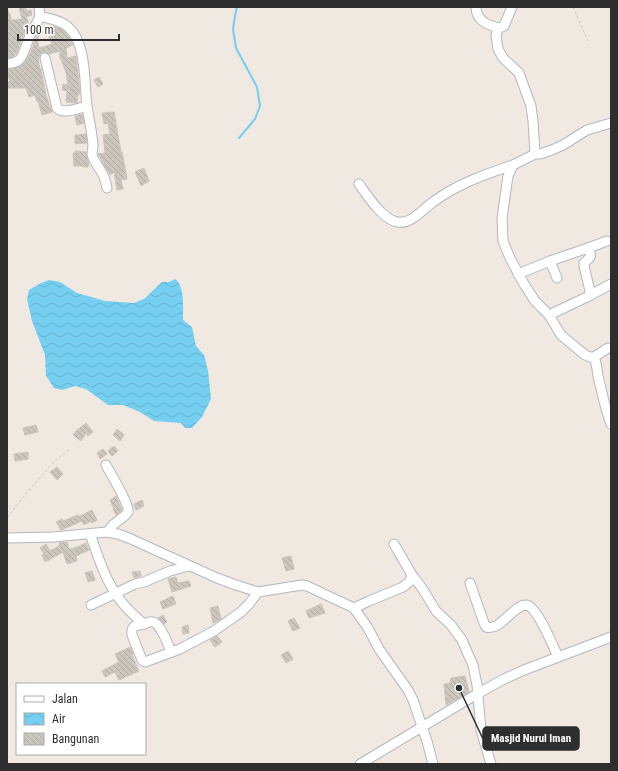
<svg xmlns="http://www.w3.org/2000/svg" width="618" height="771" font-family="'Roboto Condensed',sans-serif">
  <defs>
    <pattern id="water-waves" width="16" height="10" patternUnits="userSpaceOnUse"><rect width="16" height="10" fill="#75cff0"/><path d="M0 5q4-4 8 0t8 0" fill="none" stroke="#66b2ce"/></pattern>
    <pattern id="building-back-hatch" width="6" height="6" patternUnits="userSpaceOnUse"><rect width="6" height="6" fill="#cbc7bf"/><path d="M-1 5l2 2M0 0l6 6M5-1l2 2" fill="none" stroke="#afaba4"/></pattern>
  </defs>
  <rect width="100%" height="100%" fill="#efe9e1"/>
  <path fill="url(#water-waves)" d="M 175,279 C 185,286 183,308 183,320 L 192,327 L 196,346 L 204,355 L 208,371 L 211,399 L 202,417 L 192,428 L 185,428 L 181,423 L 154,421 L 140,412 L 123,405 L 108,405 L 86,389 L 75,386 L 62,390 L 54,388 L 46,376 L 45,355 L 32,321 L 27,299 L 29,290 L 41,283 L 49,280 L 60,282 L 77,293 L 105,301 L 134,303 L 144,299 L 162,282 L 169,282 Z"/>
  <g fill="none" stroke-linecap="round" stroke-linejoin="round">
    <polyline stroke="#75cff0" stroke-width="2" points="237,7 235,16 233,29 236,48 257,87 260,106 255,119 239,138"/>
  </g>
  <g fill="url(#building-back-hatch)" stroke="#cbc5ba">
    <polygon points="19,7 25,7 27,11 31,10 32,15 26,17 29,24 24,33 17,52 14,56 9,58 7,50 7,8 12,20 22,19"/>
    <polygon points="53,26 59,28 64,31 69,37 73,45 66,48 67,58 76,56 80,94 78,94 77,103 75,103 66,102 67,91 62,90 63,84 68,85 66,73 61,59 60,59 60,51 49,54 46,52 41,53 39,56 39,59 38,59 40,69 41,69 46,95 52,112 42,115 38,101 37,102 35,95 29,97 26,88 7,88 7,82 10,82 7,70 19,67 25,62 30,54 38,33 39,37 37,37 39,48 52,44 46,28"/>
    <polygon points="99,77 103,84 98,87 94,80"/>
    <polygon points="114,112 121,152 122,152 127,179 121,180 123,189 117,190 114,172 110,175 98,154 105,153 103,135 110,134 108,123 104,124 102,113"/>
    <polygon points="82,114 84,123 77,125 75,116"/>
    <polygon points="86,134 87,143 75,144 75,135"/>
    <polygon points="75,151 86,152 87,158 89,163 88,167 83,167 83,166 74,166 73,153 75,153"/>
    <polygon points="144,168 149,181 141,186 135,172"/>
    <polygon points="86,423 93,432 88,436 86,433 81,441 73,435 75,432"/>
    <polygon points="36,425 38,432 25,435 23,428"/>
    <polygon points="117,429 124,435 120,441 113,435"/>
    <polygon points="114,446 118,451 112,456 108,451"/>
    <polygon points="103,449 107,454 100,459 97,453"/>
    <polygon points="28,452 28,459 15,461 14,454"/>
    <polygon points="57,467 63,474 57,480 50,472"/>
    <polygon points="116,496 122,510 116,515 113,509 114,509 110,500"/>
    <polygon points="142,500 144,506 136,510 134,504"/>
    <polygon points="92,510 97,520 92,523 91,521 84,525 82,521 61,530 56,522 62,519 63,521 78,515 78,517"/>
    <polygon points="67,542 69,549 72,548 72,549 86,543 89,550 76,556 77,561 67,564 63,552 45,562 42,555 44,554 40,548 46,544 50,551 59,546 59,543"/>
    <polygon points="291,556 294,569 286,571 282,558"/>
    <polygon points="92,571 95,580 88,582 85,573"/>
    <polygon points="140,571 141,576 134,578 132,572"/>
    <polygon points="176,577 178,583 189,581 191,586 172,592 168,579"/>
    <polygon points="173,596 176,604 163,609 160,602"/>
    <polygon points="321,604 325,613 309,618 306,611"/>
    <polygon points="218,606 221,619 213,623 210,608"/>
    <polygon points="163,615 167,622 164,624 158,618"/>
    <polygon points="294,618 300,628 293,631 288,621"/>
    <polygon points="188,625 189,633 183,634 182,627"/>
    <polygon points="217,636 222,642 215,647 210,640"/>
    <polygon points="130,647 133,654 132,655 139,671 119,680 115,672 105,677 102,671 119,662 115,654"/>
    <polygon points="288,651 293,659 286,663 281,655"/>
    <polygon points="465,676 469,692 446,705 444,684 450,683 451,678"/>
  </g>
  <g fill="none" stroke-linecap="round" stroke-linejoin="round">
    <defs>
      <g id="minor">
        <path d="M 39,7 L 40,16 C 49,19 61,20 68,27 C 87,43 84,83 87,106 C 89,119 92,132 93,145 C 93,148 92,151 92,154 C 93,161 99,167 102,173 C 105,178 106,183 107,188"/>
        <path d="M 476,7 C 476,21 488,25 499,28 L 504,26 L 512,7"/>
        <polyline points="498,28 496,36 498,49 503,58 519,73 531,106 533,121 535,154"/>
        <path d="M 45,58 L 57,108 C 64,115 79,108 87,106"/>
        <path d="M 7,64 C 11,63 16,63 19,60 C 24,56 28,39 31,33 C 34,27 38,22 40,16"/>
        <polyline points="611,123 587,130 563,145 552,150 540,154 535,154 513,165 508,176 502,218 503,241 510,258 524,284 535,301 549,315 587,297 611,284"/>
        <path d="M 359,184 C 367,195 382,219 397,222 C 411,225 423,209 433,202 C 457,184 486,174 513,165"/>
        <polyline points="588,248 607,241"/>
        <polyline points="518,274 550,261"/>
        <path d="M 557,278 L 550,261 L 588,248 C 593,258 590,257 584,263 L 584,266 L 591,295"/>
        <polyline points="549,315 561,335 585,355 590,357 594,357 608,348"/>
        <path d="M 594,357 C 597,364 597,370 598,376 C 602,392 605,409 611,424"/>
        <path d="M 106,465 C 110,473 130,505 128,512 C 125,517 117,521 113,525 C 111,527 109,530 107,532"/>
        <path d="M 90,534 C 97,553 104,577 116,594 C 123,606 133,615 144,624 C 146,623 150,621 153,622 C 160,623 169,646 171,652"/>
        <polyline points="7,538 53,537 107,532 118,534 131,539 217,578 233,584 258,592 302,585 307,586 354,608 356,611 368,628 379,649 408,690 413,700 427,741 433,764"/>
        <polyline points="394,544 412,575 422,588 436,611 451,625 462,640 468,654 473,665 477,685 481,730 491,764"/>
        <path d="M 470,583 L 484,623 L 486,627 C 500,632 513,605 526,605 C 536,604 554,648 558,657"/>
        <polyline points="91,605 135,584 144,582 170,571 189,566"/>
        <polyline points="354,608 369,601 403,587 410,581 412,575"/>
        <path d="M 144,624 C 135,626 131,625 132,635 L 142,660 L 145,662 L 180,649 L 214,631 L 241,612 L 249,604 L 258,592"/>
        <polyline points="360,764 477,694 504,679 524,670 611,637"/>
      </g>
    </defs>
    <use href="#minor" stroke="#b4b7c1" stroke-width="11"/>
    <g stroke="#c9c9c9" stroke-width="1" stroke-dasharray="3 2" stroke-linecap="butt">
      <polyline points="573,7 588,41"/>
      <path d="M 7,518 C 19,502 30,489 43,474 C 51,465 60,455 71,449"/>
    </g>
    <use href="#minor" stroke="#fff" stroke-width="9"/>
  </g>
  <path fill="none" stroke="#2e2e2e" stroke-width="1.5" d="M459 688L483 739"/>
  <circle fill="#2e2e2e" stroke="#fff" stroke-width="1.5" cx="459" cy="688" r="4"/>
  <rect fill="#2e2e2e" stroke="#2e2e2e" stroke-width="1.5" x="483" y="727" width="96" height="23" rx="4"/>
  <g font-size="11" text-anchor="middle" font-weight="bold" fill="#fff">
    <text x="531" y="742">Masjid Nurul Iman</text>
  </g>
  <rect width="618" height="771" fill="none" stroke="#2e2e2e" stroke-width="16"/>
  <rect x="16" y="683" width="130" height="72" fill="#ffffff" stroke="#ababab"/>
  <rect x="24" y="696" width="20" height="6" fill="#ffffff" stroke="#ababab"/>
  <text x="52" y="703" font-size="12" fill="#2e2e2e">Jalan</text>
  <rect x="24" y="713" width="20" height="12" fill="url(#water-waves)" stroke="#ababab"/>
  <text x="52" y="723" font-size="12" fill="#2e2e2e">Air</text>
  <rect x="24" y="733" width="20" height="12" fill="url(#building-back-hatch)" stroke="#ababab"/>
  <text x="52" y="743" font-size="12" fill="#2e2e2e">Bangunan</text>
  <path d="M18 34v6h101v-6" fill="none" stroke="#2e2e2e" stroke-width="2"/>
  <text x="24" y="34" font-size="12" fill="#2e2e2e" stroke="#ffffff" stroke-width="3" paint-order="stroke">100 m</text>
</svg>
